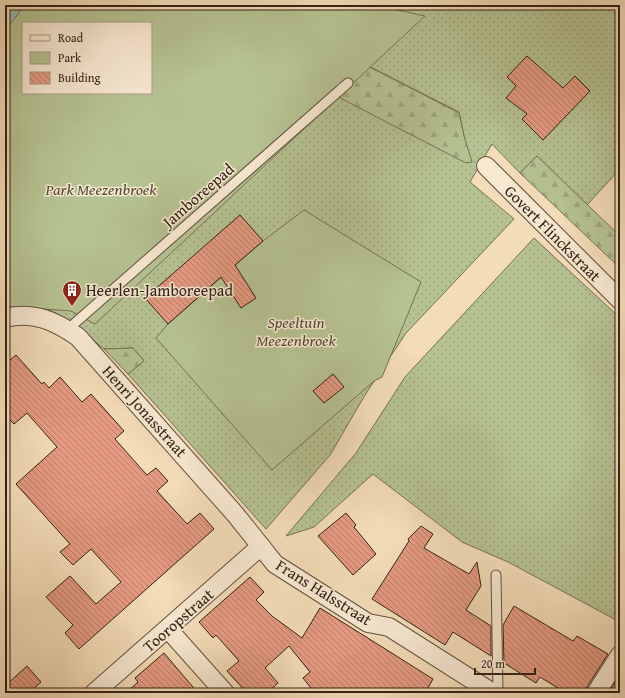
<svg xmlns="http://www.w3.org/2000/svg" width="625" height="698" font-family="'Gentium Book Plus',serif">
  <defs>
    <pattern id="grass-dots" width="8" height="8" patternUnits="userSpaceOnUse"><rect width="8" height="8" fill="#b6c292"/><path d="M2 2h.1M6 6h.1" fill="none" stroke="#9da67d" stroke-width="1.8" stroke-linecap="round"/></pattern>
    <pattern id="forest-firs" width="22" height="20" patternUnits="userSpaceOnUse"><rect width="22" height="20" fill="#b6c292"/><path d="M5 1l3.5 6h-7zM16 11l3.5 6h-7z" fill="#9da67d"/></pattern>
    <pattern id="water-ripples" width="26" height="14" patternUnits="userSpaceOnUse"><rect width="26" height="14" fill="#9bbcaf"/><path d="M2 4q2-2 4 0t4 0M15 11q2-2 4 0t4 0" fill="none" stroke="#86a196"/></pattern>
    <pattern id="building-back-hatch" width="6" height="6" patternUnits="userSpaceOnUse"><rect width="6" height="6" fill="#e59a81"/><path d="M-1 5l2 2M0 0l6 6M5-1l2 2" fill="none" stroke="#ba7d69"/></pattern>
  </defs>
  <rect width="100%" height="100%" fill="#f3dcb8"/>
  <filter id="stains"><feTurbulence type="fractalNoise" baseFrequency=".005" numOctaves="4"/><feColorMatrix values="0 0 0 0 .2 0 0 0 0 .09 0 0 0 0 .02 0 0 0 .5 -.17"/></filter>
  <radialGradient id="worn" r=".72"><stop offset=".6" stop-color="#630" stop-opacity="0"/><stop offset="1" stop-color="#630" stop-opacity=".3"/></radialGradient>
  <g fill="url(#grass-dots)" stroke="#747254">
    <path d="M 110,5 L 464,136 L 459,112 L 249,5 L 620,5 L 620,169 L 587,205 L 537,156 L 520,173 L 492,144 L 470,182 L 514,219 L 406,333 L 365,395 L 330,455 L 266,529 L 128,374 L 144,361 L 133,348 L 104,349 C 83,332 60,310 33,305 C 25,303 13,306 5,307 L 5,214 L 151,93 L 151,23 Z"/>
    <polygon points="534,238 620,318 620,622 508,562 462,542 373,474 314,527 286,536 356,453 405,377"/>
  </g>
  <g fill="url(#forest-firs)" stroke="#747254">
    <polygon points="160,5 249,5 459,113 464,136 472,162 466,163"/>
    <polygon points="537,156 620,236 620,268 520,173"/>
    <polygon points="133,348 144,361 128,374 104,349"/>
  </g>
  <g fill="#b6c292" stroke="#747254" fill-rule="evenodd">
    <path d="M 5,5 L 374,5 L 425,16 L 95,324 L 71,311 L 5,306 ZM 23,23 L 151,23 L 151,93 L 23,93 Z"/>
    <polygon points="304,210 421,282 382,377 374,381 272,470 156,338 168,324 263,241"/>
  </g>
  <polygon fill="url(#water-ripples)" stroke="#717e72" points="5,5 25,5 5,31"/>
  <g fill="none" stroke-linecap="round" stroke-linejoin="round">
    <polyline stroke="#717e72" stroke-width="6" points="427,5 440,5"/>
  </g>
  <g fill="url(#building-back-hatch)" stroke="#332217">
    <polygon points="527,56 563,88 575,76 590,91 543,140 522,119 527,114 506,98 516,86 507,77"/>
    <polygon points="240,215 263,241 235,265 256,298 241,308 221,277 168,324 145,298"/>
    <polygon points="16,355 42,384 44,382 49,388 60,377 82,402 91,394 124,431 115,439 137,464 147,475 156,468 168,481 157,491 187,524 200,513 214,529 79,649 65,633 73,625 46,597 70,576 96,604 121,582 91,549 73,565 60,552 70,544 16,484 57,447 27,413 14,424 5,415 5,364"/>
    <polygon points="333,374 344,387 324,403 313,391"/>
    <polygon points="346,513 356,525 354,527 376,554 353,575 318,536"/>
    <polygon points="421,526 433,534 424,548 469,574 477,562 481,586 466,610 491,626 491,656 453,632 445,645 372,599 409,541 408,539"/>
    <polygon points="250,577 264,592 256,600 272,616 302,638 320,608 433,679 425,693 315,693 303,678 310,672 289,646 265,668 278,683 267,693 247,693 227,671 239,661 216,635 213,638 199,622"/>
    <polygon points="514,606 573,641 577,636 608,654 587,687 586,693 566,693 540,677 536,683 504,663 503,625"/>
    <polygon points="164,653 198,693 126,693 138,682 135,678"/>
    <polygon points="27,666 41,682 29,693 5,693 5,686"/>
    <polygon points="620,675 620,681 615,693 608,693"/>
  </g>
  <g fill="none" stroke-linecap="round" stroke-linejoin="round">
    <defs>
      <g id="lane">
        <polyline points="67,330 348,83"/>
        <polyline points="496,575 498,693"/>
      </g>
      <g id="street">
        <polyline points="486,166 620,300"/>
        <path d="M 5,318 C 34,311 55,321 78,337 L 235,514 L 275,564 L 368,623 L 389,627 L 493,693"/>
        <polyline points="168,629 225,693"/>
        <polyline points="94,693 261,546"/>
        <polyline points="596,693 620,655"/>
      </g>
    </defs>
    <use href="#lane" stroke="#63503f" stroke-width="11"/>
    <use href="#street" stroke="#63503f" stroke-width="20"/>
    <use href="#lane" stroke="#f7e8d1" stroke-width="9"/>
    <use href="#street" stroke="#f7e8d1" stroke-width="18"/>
  </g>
  <defs>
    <symbol id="building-pin" viewBox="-11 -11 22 30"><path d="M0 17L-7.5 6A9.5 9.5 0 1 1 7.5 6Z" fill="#8f2418" stroke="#f7e8d1"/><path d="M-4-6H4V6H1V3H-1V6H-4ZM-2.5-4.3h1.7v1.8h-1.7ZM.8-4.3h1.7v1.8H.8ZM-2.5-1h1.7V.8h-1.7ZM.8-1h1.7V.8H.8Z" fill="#fff"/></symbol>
  </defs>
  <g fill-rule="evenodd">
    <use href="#building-pin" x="61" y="279" width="22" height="30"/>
  </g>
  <g text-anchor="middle" stroke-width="3" stroke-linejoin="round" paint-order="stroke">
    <g font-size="16" font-style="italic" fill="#544a36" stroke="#f7e8d1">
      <text x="101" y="195">Park Meezenbroek</text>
      <text x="296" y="328">Speeltuin<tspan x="296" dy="18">Meezenbroek</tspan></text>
    </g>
    <g font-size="16" fill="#332217" stroke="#f7e8d1">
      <text transform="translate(198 195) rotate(-41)" y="6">Jamboreepad</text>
      <text transform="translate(553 233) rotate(45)" y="6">Govert Flinckstraat</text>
      <text transform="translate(145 411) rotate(48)" y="6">Henri Jonasstraat</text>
      <text transform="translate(324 592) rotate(32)" y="6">Frans Halsstraat</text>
      <text transform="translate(178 620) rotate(-41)" y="6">Tooropstraat</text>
    </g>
    <g font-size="16" fill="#332217" stroke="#f7e8d1" text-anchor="start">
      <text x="86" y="296">Heerlen-Jamboreepad</text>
    </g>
  </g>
  <rect width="625" height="698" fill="none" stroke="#f3dcb8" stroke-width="20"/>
  <rect x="6" y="6" width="613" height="686" fill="none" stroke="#332217" stroke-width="2"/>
  <rect x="10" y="10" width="605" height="678" fill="none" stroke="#332217"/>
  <rect x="22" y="22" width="130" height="72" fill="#f7e8d1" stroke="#a99987"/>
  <rect x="30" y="35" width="20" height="6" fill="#f7e8d1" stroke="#a99987"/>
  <text x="58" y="42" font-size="12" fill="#332217">Road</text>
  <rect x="30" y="52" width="20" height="12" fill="#b6c292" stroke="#a99987"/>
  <text x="58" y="62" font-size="12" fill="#332217">Park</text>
  <rect x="30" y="72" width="20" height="12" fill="url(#building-back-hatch)" stroke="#a99987"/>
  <text x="58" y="82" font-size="12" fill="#332217">Building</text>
  <path d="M475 668v6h60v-6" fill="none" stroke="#332217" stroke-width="2"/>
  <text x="481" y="668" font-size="12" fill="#332217" stroke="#f7e8d1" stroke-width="3" paint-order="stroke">20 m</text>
  <rect width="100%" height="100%" filter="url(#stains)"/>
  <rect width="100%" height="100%" fill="url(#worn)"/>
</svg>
